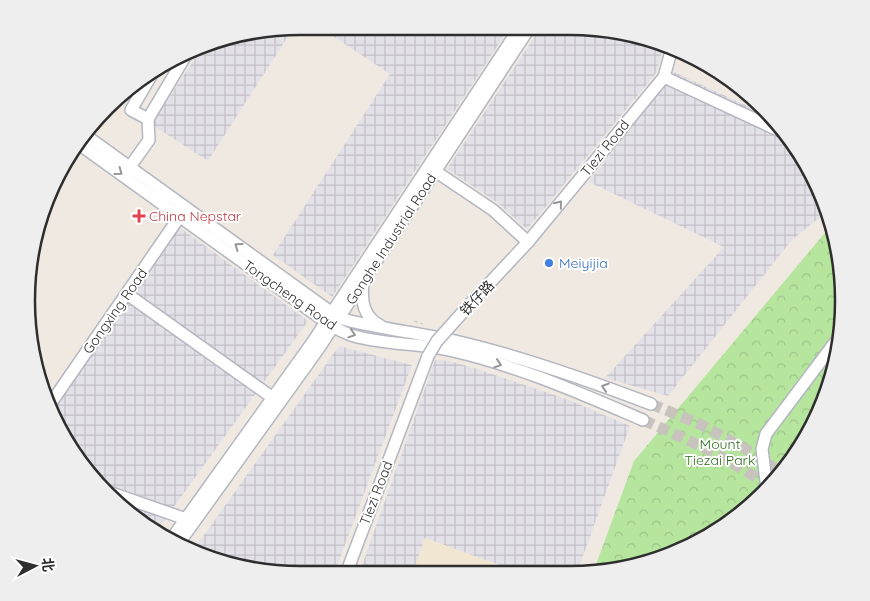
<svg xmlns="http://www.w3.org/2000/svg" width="870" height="601" font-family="Quicksand,'Noto Sans SC',sans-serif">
  <defs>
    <pattern id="industrial-grid" width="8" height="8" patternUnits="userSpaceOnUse" patternTransform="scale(1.25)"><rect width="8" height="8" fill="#e3e1e8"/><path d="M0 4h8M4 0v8" fill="none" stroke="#c3c1c7"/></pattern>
    <pattern id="park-crowns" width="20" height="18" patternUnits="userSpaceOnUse" patternTransform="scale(1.25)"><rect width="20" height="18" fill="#b6e59e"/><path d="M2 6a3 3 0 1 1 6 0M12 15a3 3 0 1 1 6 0" fill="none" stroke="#9dc588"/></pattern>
  </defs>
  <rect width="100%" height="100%" fill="#efe9e1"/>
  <g fill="url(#industrial-grid)">
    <polygon points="294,27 208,161 151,124 196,57 207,50 211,44 229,36"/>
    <polygon points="319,27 508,30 332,297 273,255 390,74"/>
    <polygon points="539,30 623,31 664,45 656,73 527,229 498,203 447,169"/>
    <polygon points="674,72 771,117 823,196 826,212 791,241 668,396 605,378 724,247 589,182"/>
    <polygon points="175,224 308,321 158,529 106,494 55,422 49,406"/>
    <polygon points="339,346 412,365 334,574 300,575 195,554 192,552"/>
    <polygon points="435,360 449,361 474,368 528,386 569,400 630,426 578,570 505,571 507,568 425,538 413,573 359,574"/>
  </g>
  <polygon fill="#f0e6d1" points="425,538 507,568 505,571 413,573"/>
  <polygon fill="url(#park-crowns)" points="829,228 844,301 823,406 763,495 691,546 623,570 594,570 634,461"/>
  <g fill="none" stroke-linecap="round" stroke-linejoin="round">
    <g stroke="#c8c4bd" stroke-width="11" stroke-dasharray="11 5.5" stroke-linecap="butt">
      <polyline points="651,404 702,425 747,450 779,471"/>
      <path d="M 643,420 C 689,440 728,458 769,486"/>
    </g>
    <defs>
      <g id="minor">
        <polyline points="664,77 780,131"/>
        <polyline points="148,119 186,55"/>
        <path d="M 85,135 L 339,318 C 377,329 417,332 455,341 C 521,356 588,380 651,404"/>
        <path d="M 79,144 L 333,327 C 340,330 347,334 354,336 C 386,345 421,343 453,351 C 519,366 582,394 643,420"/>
        <polyline points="129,168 149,140 148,119 131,110 155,69"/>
        <polyline points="435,171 493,210 528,242"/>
        <path d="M 363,283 C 361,301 363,317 381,326"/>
        <polyline points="127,294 273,398"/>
        <polyline points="470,304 528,242 664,77 672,48"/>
        <polyline points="49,406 180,216"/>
        <polyline points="767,489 762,449 766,434 836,341"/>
        <polyline points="103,490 186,519"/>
        <polyline points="172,538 312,343 518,30"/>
        <polyline points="179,543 319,348 528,30"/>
        <polyline points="346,574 428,356"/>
      </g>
    </defs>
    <use href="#minor" stroke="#b4b7c1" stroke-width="14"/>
    <polyline stroke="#c9c9c9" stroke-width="1" stroke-dasharray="4 2.5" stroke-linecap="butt" points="414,321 423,324"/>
    <use href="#minor" stroke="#fff" stroke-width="11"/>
    <defs>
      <polyline id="minor-bridge" points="428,356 437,341 470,304"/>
    </defs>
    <use href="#minor-bridge" stroke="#b4b7c1" stroke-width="14" stroke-linecap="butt"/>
    <use href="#minor-bridge" stroke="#fff" stroke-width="11"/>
  </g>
  <defs><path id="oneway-chevron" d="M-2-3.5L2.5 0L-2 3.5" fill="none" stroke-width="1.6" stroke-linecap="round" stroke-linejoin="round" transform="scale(1.25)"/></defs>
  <g stroke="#969696">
    <use href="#oneway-chevron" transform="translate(119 172) rotate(36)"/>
    <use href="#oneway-chevron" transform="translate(559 204) rotate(-51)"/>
    <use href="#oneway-chevron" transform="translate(238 246) rotate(-144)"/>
    <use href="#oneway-chevron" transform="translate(352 334) rotate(18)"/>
    <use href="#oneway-chevron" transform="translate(498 364) rotate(18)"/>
    <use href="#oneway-chevron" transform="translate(605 387) rotate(-162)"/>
  </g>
  <path fill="#e0444e" stroke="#fff" stroke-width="2" d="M136.5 208.5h5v5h5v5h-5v5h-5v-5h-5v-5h5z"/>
  <circle fill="#3f7fe0" stroke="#fff" stroke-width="2" cx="549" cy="263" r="5"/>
  <g text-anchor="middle" stroke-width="4" stroke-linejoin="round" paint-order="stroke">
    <g font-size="14" fill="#2e2e2e" stroke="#fff">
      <text transform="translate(605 148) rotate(-51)" y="5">Tiezi Road</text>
      <text transform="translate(391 239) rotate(-57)" y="5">Gonghe Industrial Road</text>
      <text transform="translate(290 295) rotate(35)" y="5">Tongcheng Road</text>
      <text transform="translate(477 298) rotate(-47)" y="5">铁仔路</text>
      <text transform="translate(115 311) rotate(-55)" y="5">Gongxing Road</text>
      <text transform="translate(376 493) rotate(-69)" y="5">Tiezi Road</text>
    </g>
    <g font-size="14" fill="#be3a42" stroke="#fff" text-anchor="start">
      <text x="149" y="221">China Nepstar</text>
    </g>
    <g font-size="14" fill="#366cbe" stroke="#fff" text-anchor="start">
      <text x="559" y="268">Meiyijia</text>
    </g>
    <g font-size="14" fill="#2c6e1b" stroke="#fff">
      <text x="720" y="449">Mount<tspan x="720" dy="16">Tiezai Park</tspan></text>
    </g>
  </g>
  <path d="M0 0H870V601H0ZM300 35H570A265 265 0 0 1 835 300V301A265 265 0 0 1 570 566H300A265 265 0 0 1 35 301V300A265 265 0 0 1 300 35Z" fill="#eee" fill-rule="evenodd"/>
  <path fill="none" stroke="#2e2e2e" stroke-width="2.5" d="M300 35H570A265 265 0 0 1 835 300V301A265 265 0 0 1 570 566H300A265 265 0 0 1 35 301V300A265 265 0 0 1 300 35Z"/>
  <g transform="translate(35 566) rotate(84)" stroke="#ffffff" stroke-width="4" paint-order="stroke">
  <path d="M0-4L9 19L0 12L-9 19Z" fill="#2e2e2e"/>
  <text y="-8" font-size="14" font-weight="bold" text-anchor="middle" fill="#2e2e2e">北</text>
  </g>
</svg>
